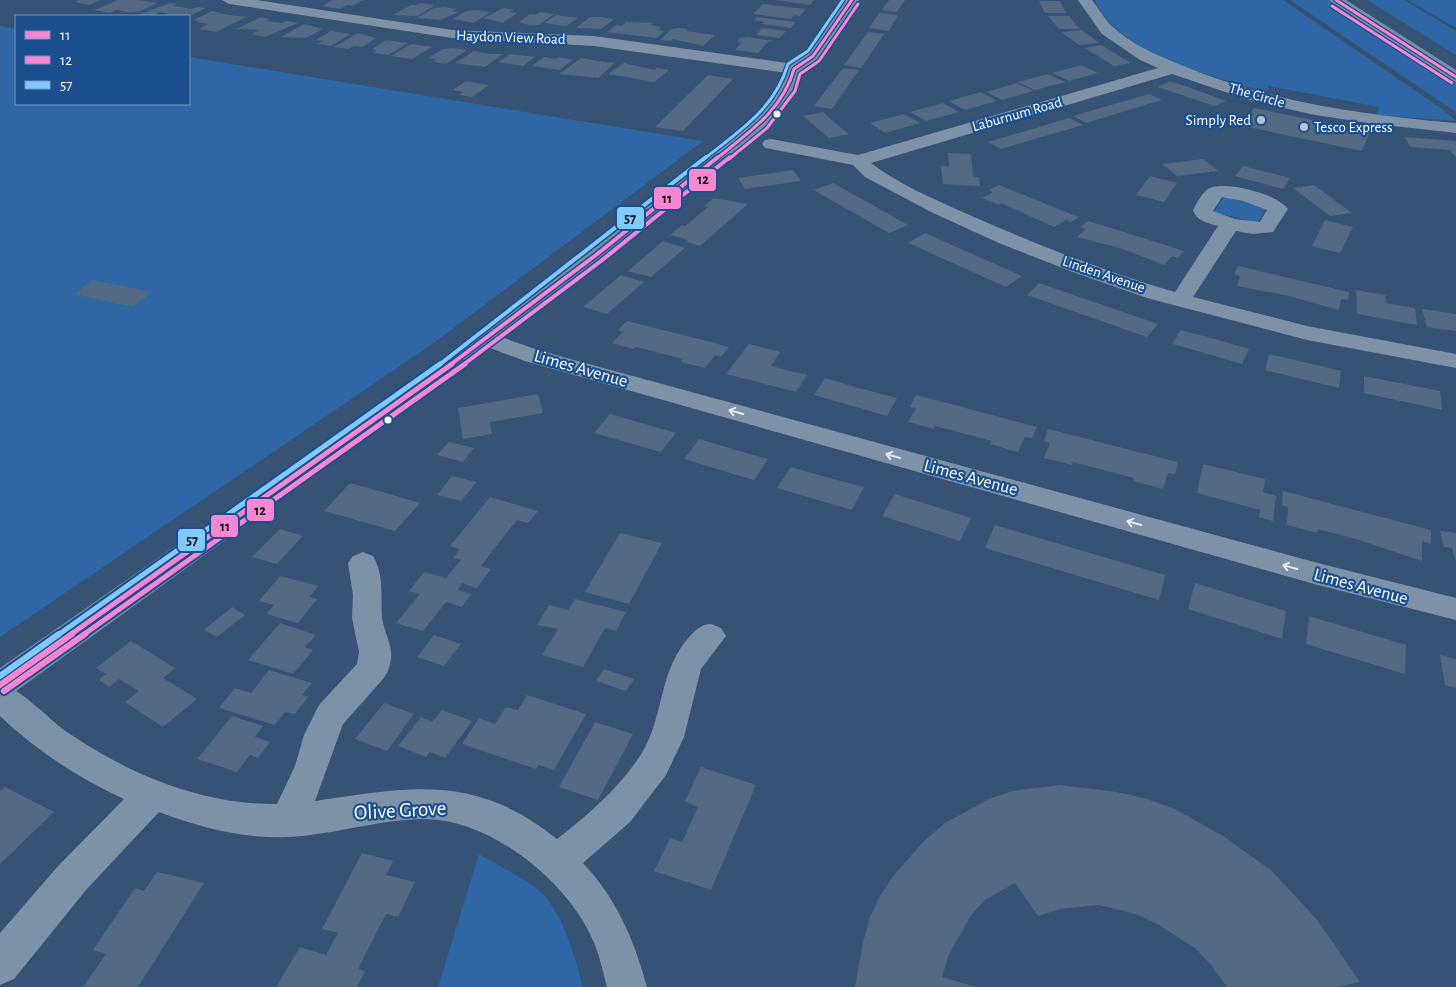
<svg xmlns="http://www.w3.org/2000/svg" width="1456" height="987" font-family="'Alegreya Sans',sans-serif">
  <rect width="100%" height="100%" fill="#365274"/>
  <g fill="#2f66a5">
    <path d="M 1095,0 L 1283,0 L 1442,109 L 1456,121 L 1377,115 L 1379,107 L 1269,86 L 1266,92 C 1215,77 1117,54 1095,0 Z"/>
    <polygon points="1290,0 1329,0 1456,83 1456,112"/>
    <polygon points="1367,0 1404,0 1456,31 1456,55"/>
    <polygon points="1408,0 1456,0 1456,28"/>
    <polygon points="0,26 16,29 16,104 189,104 189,57 703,141 431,345 0,637"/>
    <polygon points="1224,196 1266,208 1258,222 1254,222 1214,212"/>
    <path d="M 479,854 C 497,865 518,875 535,887 C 561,906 576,958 583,987 L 438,987 Z"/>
  </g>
  <g fill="#526984">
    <polygon points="79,0 101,0 89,5 74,2"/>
    <polygon points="118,0 139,0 157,3 140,11 128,12 116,10 110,13 94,10"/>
    <polygon points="332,0 363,0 353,6 347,5 340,9 323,6"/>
    <polygon points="775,0 814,0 810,5"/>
    <polygon points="889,0 905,0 897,12 882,10"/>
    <polygon points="1039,1 1060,1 1066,13 1045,13"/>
    <polygon points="170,3 177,4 173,6 192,9 197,7 206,8 189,16 163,16 168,14 160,12 152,16 135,16"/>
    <polygon points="421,3 435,5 418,16 393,15 411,5 416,5"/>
    <polygon points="763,4 806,9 800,16 794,15 791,19 753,14"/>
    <polygon points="444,7 456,9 452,11 459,12 440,20 417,18 434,8"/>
    <polygon points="503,8 514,10 510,12 517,13 503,23 484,18"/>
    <polygon points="476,10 490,12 474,23 453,19 466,11"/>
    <polygon points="212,11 229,15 246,17 216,32 199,29 208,24 196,22 200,21 194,20"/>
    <polygon points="540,12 554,14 539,25 529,25 519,22 530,14 536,15"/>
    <polygon points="879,13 898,15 889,31 869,28"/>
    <polygon points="556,15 578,18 566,26 544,23"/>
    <polygon points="1048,16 1069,16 1080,29 1059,29"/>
    <polygon points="261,17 270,19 266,21 282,23 286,21 298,23 265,37 251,34 259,30 236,29"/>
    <polygon points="590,17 600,17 614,19 601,29 576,28"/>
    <polygon points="757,17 795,22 791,28 762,24 764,22 754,20"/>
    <polygon points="626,22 653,23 651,25 661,27 658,30 665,31 656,38 607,32 616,25 622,26"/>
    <polygon points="304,24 323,29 306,38 281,37"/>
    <polygon points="679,28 688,29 686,31 715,35 703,46 673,39 671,41 660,40 672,29"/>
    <polygon points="762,28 786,31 780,38 756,35"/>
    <polygon points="1082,30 1090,36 1099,43 1079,45 1061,32"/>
    <polygon points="331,31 351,34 331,46 317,44 323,41 316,40"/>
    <polygon points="868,32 884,34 861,68 844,65"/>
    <polygon points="358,33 376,38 362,47 354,46 348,49 334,47"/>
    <polygon points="747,37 773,41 768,42 758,53 735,50 742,42 737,42 740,38"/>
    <polygon points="386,40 408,43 389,55 373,53 377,50 372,49"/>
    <polygon points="411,44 432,47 412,59 391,56"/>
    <polygon points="1101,45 1131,63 1114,66 1085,48"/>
    <polygon points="453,48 467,50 446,64 433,62 437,59 428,58 443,49"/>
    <polygon points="474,51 490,54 503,54 485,67 455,63"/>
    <polygon points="510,54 535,57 523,66 498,62"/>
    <polygon points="544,57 555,59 558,57 573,60 559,70 532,66"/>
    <polygon points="581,58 598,61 615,63 598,78 559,74"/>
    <polygon points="624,63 654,70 657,68 669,70 654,82 608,74"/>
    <polygon points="1081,65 1098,73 1069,81 1052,73"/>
    <polygon points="843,68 859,70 832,109 814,106"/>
    <polygon points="1048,74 1065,82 1035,90 1018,82"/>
    <polygon points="708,75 733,79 683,131 655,127"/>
    <polygon points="466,81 489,85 472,97 459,95 463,92 453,90"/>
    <polygon points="1170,81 1202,92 1226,101 1214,106 1158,87"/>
    <polygon points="1017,83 1033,91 1002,100 986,92"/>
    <polygon points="981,92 997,101 965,110 949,101"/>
    <polygon points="1149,94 1162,100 1086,123 1073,116"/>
    <polygon points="943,103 959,112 926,121 910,112"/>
    <polygon points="1254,108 1370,132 1362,151 1243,126"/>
    <polygon points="823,112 835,123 849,134 829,138 803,116"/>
    <polygon points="904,114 920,123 885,133 870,123"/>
    <polygon points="1069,118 1083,125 1001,149 988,142"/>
    <polygon points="1405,137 1456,141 1456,157 1450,150 1410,147"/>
    <polygon points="948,153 971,154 973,177 979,177 980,186 943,184 941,166 949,167"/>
    <polygon points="1203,159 1218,171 1177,176 1162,164"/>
    <polygon points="1243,166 1267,172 1290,178 1283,189 1235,176"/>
    <polygon points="793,170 801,181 745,189 738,178"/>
    <polygon points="1150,176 1177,183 1164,202 1136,195"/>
    <polygon points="833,183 869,203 908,225 889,233 814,190"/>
    <polygon points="999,185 1056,208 1079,217 1071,222 1066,220 1054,227 1001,203 999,205 982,198 993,192 989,190"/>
    <polygon points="1314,185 1352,213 1330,216 1293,188"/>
    <polygon points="714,198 748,204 700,246 686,242 688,240 670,235 682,225 685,226 708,207 704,206"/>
    <polygon points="1325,220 1353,227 1340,253 1312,246"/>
    <polygon points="1088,221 1156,242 1184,251 1178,258 1172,256 1164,265 1123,249 1077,237 1086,229 1081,227"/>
    <polygon points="925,233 972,254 1022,276 1006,287 908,243"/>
    <polygon points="663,241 685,248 651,277 628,271"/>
    <polygon points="1238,266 1349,292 1348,300 1341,299 1339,310 1289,296 1237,286 1240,276 1234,274"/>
    <polygon points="621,275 644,282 607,314 583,307"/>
    <polygon points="93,280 152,292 133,307 74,294"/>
    <polygon points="1039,283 1097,303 1158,324 1147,337 1027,295"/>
    <polygon points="1356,290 1385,295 1386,303 1415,308 1417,325 1357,314"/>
    <polygon points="1422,309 1456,314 1456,331 1427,327"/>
    <polygon points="627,321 699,339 729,347 721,357 715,355 705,368 681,362 683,359 636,347 633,349 612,343 623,332 618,330"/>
    <polygon points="1180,330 1215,339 1249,349 1242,364 1173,344"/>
    <polygon points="749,344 780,352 771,366 807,375 796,392 726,374"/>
    <polygon points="1269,354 1341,371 1339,388 1265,370"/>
    <polygon points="1364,376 1440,391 1442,410 1364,393"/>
    <polygon points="825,378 859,388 897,398 887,416 814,395"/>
    <polygon points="538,394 543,413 490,422 492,434 463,439 458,408"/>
    <polygon points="916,395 947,403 1037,427 1032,438 1025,437 1018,452 990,444 992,441 935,426 934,429 908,422 916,408 910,407"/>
    <polygon points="610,414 645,424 676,433 661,452 594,433"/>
    <polygon points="1048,429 1178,462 1175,474 1168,473 1163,489 1133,481 1134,478 1073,462 1072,465 1044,458 1050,443 1044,441"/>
    <polygon points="699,439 736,450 768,459 754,480 684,459"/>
    <polygon points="449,442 474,448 463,462 437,455"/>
    <polygon points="1203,464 1265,479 1263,492 1276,496 1273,521 1259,517 1260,510 1197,493"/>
    <polygon points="791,467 829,478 864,487 852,510 777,488"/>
    <polygon points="452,476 477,482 461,501 437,495"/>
    <polygon points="350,483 386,493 420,503 395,531 324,511"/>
    <polygon points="1283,491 1431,530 1431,544 1422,541 1422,561 1356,539 1318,529 1318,533 1287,525 1288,507 1282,505"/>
    <polygon points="895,494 971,518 960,541 882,516"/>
    <polygon points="490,497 538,511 528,523 517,520 498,544 481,566 491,569 477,588 462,583 458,590 471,594 462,607 446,602 423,631 396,623 420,594 409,591 424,572 446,578 461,560 453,558 460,549 450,546"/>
    <polygon points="995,525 1165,575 1159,600 985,548"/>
    <polygon points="280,529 303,536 277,564 252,557"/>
    <polygon points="1440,531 1456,533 1456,562 1452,548 1444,547"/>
    <polygon points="620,533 662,543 629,604 585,592"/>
    <polygon points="280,576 319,586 309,597 317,599 298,623 266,614 274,605 259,601"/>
    <polygon points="1195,583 1286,611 1282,639 1188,609"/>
    <polygon points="575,599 626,612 616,631 605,628 583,667 542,655 558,629 537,625 549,605 568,610"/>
    <polygon points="232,607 245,615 217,637 204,630"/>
    <polygon points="1309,616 1406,645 1405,674 1306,644"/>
    <polygon points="280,623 316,635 305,647 313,650 293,674 248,660"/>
    <polygon points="434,635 461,644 444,666 417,657"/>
    <polygon points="131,641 175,668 163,678 197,699 163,727 125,702 139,691 119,679 109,687 99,680 106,674 96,668"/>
    <polygon points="1440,655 1456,659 1456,688 1445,685"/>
    <polygon points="604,669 634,679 626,691 596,681"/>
    <polygon points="269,670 312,683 302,695 308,697 295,714 285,712 275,725 219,708 235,688 251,693"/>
    <polygon points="527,695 586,714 554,770 539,765 536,769 462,744 479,718 495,724 506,707 518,710"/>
    <polygon points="384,703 414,714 387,751 355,739"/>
    <polygon points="442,710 472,721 445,758 430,752 426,757 398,746 421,717 432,722"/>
    <polygon points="232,716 263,726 255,737 270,742 258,758 250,755 237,772 197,759"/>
    <polygon points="595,722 633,734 598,800 559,787"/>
    <polygon points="701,767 756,785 711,890 654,871 670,838 682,842 698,807 685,801"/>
    <polygon points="1060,785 1117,792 1147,799 1175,809 1223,836 1272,871 1297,898 1318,921 1360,982 1338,987 1227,987 1211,965 1195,948 1157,924 1136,914 1099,905 1060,909 1038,916 1015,883 985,900 972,914 949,954 942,977 976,987 855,987 863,942 870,917 880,896 894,875 925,840 945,823 989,799 1012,791"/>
    <polygon points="5,787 54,812 0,864 0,791"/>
    <polygon points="362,853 393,861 386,875 415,882 398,917 386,914 358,969 365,971 357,987 276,987 300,947 326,955 338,933 322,929"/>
    <polygon points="157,872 204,883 138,987 83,987 106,954 93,950 135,888 144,891"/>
  </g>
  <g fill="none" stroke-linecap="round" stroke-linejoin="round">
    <g fill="#7d92a8" fill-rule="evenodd">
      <polygon points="222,0 257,0 452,30 594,36 794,64 802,69 794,74 594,46 452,38 229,4"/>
      <path d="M 1078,0 L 1092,0 C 1099,9 1105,20 1113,27 C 1131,44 1156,55 1179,64 C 1265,101 1362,115 1456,123 L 1456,133 L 1367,123 L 1310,114 L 1246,99 L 1172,74 L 871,163 C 898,184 934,199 965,213 C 1033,243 1103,271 1175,292 L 1218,226 C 1208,223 1196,221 1193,210 C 1197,203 1202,192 1210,188 C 1226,181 1278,194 1288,209 L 1273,232 L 1253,234 L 1236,231 L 1193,297 L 1307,326 L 1456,354 L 1456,368 L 1307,340 L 1147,298 L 1073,272 L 1001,244 L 931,212 L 865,177 L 853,165 L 771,149 L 765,148 L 762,144 L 765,140 L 771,139 L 858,155 L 1158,68 L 1140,60 L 1102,34 ZM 1222,197 L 1243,201 L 1267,210 L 1260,222 L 1235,219 L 1213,211 Z"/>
      <polygon points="487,332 541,351 1318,563 1456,598 1456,620 1318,585 525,361 479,344 475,339 479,334"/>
      <path d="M 363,552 L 373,556 C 384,574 381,596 382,617 C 383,629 390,640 391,652 C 392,661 389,670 384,678 L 343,724 L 315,801 C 410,787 475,773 557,839 C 588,815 618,789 640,756 C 665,718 657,671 691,635 C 696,630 702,624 710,624 C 713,624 718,627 721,628 L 726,636 L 701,669 L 684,737 L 666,775 L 630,822 L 583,863 C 617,899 634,940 647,987 L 607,987 C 603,972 600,957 594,943 C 570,883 492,820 426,819 C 379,819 334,835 288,837 C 244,839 199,827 159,812 L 86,890 L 14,979 L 0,985 L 0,933 L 59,865 L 124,799 C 78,778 37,751 0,716 L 0,683 C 24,691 46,717 67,732 C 128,774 202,805 277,804 L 295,766 L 304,735 L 319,705 L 357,664 L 359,652 L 352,618 L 353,595 L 348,563 L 353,556 Z"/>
    </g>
    <g fill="#798da4" fill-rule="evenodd">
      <polygon points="845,0 859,0 819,59 801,71 797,87 768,126 603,259 448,379 12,694 0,698 0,668 430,369 589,251 756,118 781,86 788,66 807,53"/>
      <polygon points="1329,0 1346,0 1456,70 1456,82 1450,80"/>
    </g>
    <defs>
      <g id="bus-1-far3">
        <polyline points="1336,0 1456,77"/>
        <path d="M 716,159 C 748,133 783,110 794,69 L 813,56 L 852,0"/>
      </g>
      <polyline id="bus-1-far2" points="450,365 596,255 718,157"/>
      <polyline id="bus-1-far1" points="70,635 452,364"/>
      <polyline id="bus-1" points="0,685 72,634"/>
      <g id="bus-2-far3">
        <polyline points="1332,6 1452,83"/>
        <polyline points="729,159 767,128 795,91 800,74 819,61 858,4"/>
      </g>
      <polyline id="bus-2-far2" points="463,365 601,261 730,157"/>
      <polyline id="bus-2-far1" points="83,635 465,364"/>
      <polyline id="bus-2" points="4,691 85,634"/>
      <path id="bus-3-far3" d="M 704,159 C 739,131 775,109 788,64 L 808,51 L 843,0"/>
      <polyline id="bus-3-far2" points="439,365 706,157"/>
      <polyline id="bus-3-far1" points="58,635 440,364"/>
      <polyline id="bus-3" points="0,676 59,634"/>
    </defs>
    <use href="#bus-1-far3" stroke="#1b4f8f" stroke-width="5.5"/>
    <use href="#bus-1-far2" stroke="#1b4f8f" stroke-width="7"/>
    <use href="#bus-1-far1" stroke="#1b4f8f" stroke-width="9"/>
    <use href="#bus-1" stroke="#1b4f8f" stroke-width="10"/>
    <use href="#bus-2-far3" stroke="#1b4f8f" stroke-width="5.5"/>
    <use href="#bus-2-far2" stroke="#1b4f8f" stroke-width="7"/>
    <use href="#bus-2-far1" stroke="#1b4f8f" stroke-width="9"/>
    <use href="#bus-2" stroke="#1b4f8f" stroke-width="10"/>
    <use href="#bus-3-far3" stroke="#1b4f8f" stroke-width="5.5"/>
    <use href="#bus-3-far2" stroke="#1b4f8f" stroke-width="7"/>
    <use href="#bus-3-far1" stroke="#1b4f8f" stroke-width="9"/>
    <use href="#bus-3" stroke="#1b4f8f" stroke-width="10"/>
    <use href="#bus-1-far3" stroke="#f787d1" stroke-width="3"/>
    <use href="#bus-1-far2" stroke="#f787d1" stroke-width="4"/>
    <use href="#bus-1-far1" stroke="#f787d1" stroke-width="5"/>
    <use href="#bus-1" stroke="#f787d1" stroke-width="6"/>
    <use href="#bus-2-far3" stroke="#f787d1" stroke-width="3"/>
    <use href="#bus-2-far2" stroke="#f787d1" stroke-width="4"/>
    <use href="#bus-2-far1" stroke="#f787d1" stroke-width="5"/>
    <use href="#bus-2" stroke="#f787d1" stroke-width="6"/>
    <use href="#bus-3-far3" stroke="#80caff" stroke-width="3"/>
    <use href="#bus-3-far2" stroke="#80caff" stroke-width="4"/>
    <use href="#bus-3-far1" stroke="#80caff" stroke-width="5"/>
    <use href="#bus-3" stroke="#80caff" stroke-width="6"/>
  </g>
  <defs><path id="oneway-shaft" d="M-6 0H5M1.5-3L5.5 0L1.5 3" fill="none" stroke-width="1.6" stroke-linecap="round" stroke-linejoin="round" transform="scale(1.25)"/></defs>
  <g stroke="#e5e9ee">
    <use href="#oneway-shaft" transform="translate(736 412) rotate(-165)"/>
    <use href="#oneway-shaft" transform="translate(893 456) rotate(-165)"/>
    <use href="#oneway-shaft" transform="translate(1134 523) rotate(-164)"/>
    <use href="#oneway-shaft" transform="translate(1290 567) rotate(-165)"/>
  </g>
  <g fill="#fff" stroke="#1b4f8f" stroke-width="2">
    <circle cx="777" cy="114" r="4.5"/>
    <circle cx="388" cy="420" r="4.5"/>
  </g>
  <g fill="#b9c2ce" stroke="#1b4f8f" stroke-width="2">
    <circle cx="1261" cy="120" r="5"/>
    <circle cx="1304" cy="127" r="5"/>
  </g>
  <g text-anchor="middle" stroke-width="4.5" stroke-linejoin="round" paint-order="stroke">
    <g font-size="15" fill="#fff" stroke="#1b4f8f">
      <text transform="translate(511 37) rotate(2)" y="5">Haydon View Road</text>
      <text transform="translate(1257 95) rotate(16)" y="5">The Circle</text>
      <text transform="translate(1017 114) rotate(-16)" y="5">Laburnum Road</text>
      <text transform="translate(1104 274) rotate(19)" y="5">Linden Avenue</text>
    </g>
    <g font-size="15" fill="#fff" stroke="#1b4f8f" text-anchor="end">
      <text x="1251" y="125">Simply Red</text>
      <text x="1314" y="132" text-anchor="start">Tesco Express</text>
    </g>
    <g font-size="18" fill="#fff" stroke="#1b4f8f">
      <text transform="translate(581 368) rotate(16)" y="6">Limes Avenue</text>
      <text transform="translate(971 477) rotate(15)" y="6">Limes Avenue</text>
      <text transform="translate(1361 586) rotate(15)" y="6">Limes Avenue</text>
    </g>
    <g font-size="21" fill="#fff" stroke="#1b4f8f">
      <text transform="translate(400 810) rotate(-3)" y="7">Olive Grove</text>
    </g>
  </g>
  <g stroke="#1b4f8f" stroke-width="2">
    <rect x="688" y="168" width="29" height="24" rx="5" fill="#f787d1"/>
    <rect x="653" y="186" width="29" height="24" rx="5" fill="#f787d1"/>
    <rect x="616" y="206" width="29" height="24" rx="5" fill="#80caff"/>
    <rect x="246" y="498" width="29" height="24" rx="5" fill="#f787d1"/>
    <rect x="210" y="514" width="29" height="24" rx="5" fill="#f787d1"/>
    <rect x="177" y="528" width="29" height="24" rx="5" fill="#80caff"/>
  </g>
  <g font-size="14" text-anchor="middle" font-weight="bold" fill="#111">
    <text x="703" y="184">12</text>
    <text x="667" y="203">11</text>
    <text x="630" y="223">57</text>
    <text x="260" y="515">12</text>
    <text x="225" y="531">11</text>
    <text x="192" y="545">57</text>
  </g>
  <rect x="15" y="15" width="175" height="90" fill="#1b4f8f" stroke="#7695bc"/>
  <rect x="25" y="31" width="25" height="8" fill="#f787d1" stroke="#7695bc"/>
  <text x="60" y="40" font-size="15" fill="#ffffff">11</text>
  <rect x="25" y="56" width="25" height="8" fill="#f787d1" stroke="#7695bc"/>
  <text x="60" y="65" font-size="15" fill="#ffffff">12</text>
  <rect x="25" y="81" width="25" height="8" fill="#80caff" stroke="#7695bc"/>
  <text x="60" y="90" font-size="15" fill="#ffffff">57</text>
</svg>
